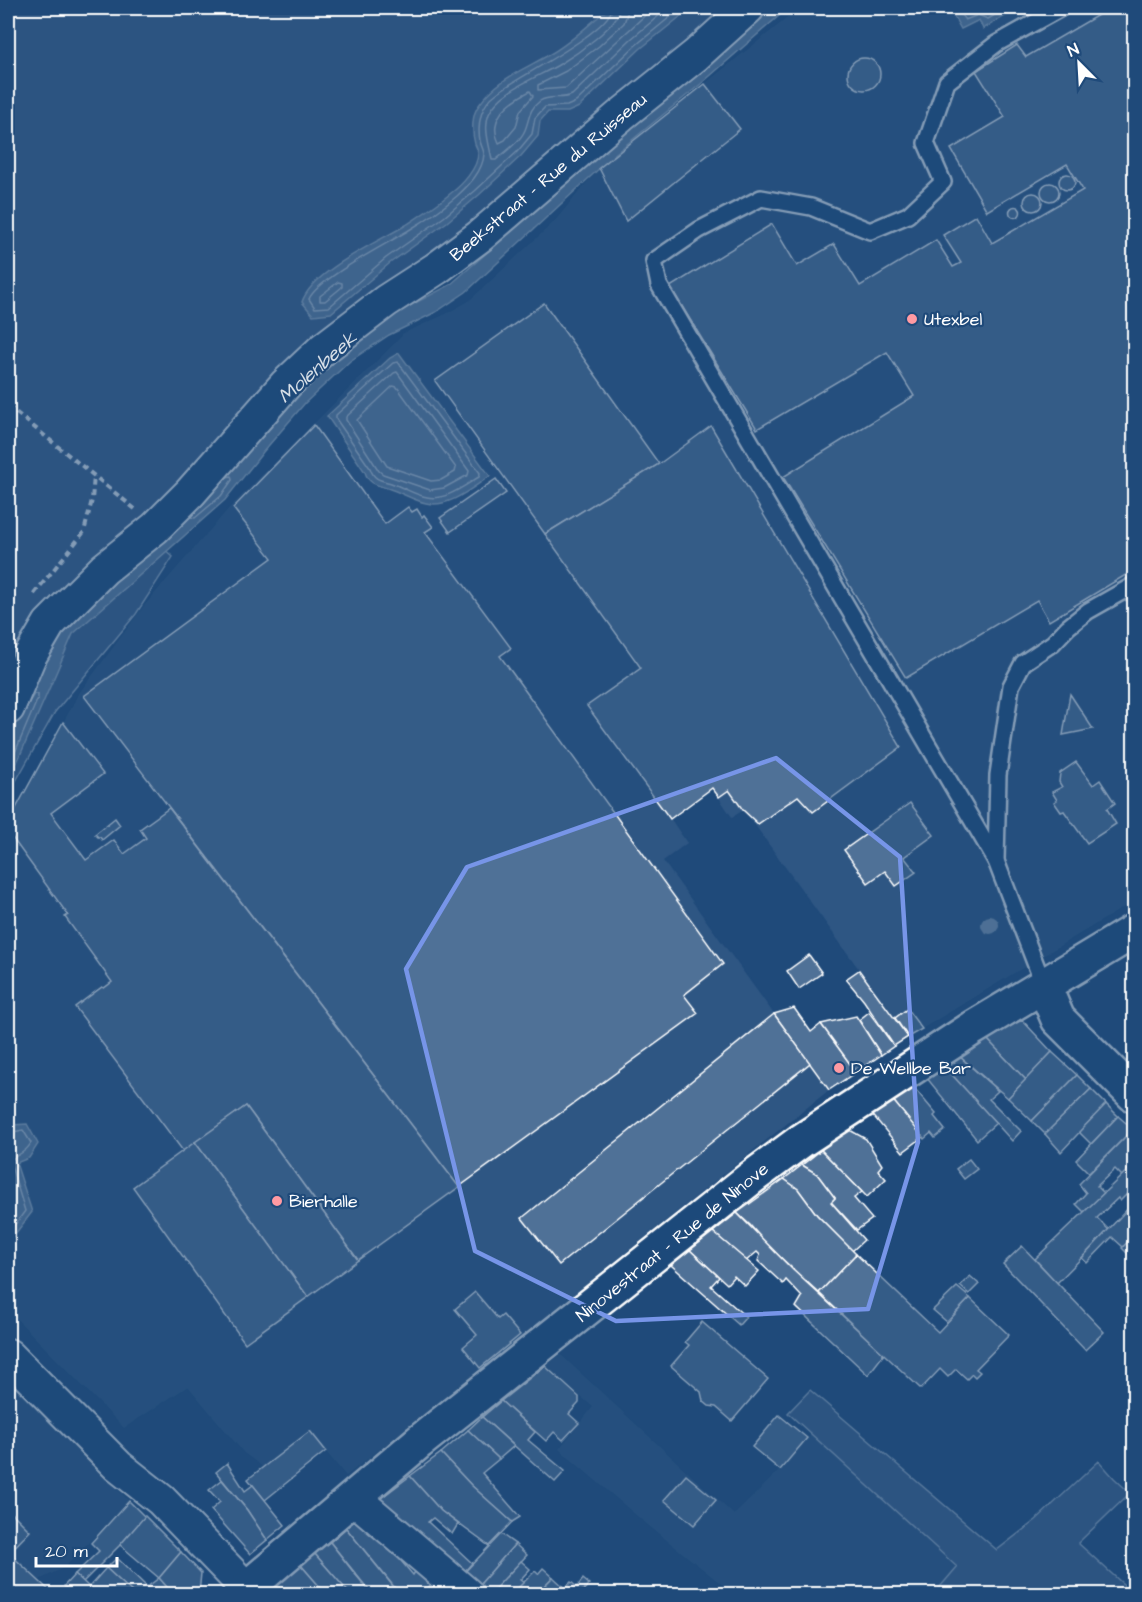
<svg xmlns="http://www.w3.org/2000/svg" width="1142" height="1602" font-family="'Architects Daughter',sans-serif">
  <rect width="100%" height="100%" fill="#1f4a7a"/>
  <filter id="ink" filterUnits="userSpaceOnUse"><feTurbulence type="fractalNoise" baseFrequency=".0167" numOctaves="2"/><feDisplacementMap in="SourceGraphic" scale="12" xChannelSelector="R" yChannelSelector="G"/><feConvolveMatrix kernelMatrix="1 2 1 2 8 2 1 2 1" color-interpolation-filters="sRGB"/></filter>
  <g filter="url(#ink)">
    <g fill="#2e5683">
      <polygon points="800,8 1134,8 1134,901 908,1037 744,810 732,817 713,789 670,818 687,843 663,861 829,1090 346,1476 309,1431 263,1467 244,1453 188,1386 124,1428 8,1310 8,823 80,692 144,606 231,506 402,336 402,334 446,314 469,301 554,222 599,168"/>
      <polygon points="561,1355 734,1515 780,1470 812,1434 957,1568 934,1594 734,1594 643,1521 559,1449 593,1407 545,1366"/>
      <polygon points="8,1380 129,1501 65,1567 39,1580 53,1594 8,1594"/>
    </g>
    <g fill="#3c618b" stroke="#9eb0c5" stroke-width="1.5">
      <polygon points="8,8 736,8 481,218 399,273 320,331 141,528 173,557 136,614 55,712 8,795"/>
      <polygon points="810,1390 997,1550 1036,1520 1099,1461 1114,1478 1130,1493 1078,1543 1134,1594 934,1594 957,1567 788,1413"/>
    </g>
    <g fill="#6583a4" stroke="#a3b5c8" stroke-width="1.5">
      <path d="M 609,8 L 691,8 L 640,49 L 579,107 L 568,112 L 548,112 L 540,121 L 538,136 L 521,156 L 479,195 L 447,222 L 390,263 L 331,313 L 313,315 L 302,302 C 312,271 378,242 406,225 C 421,215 437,205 451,193 C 462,185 478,168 478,153 C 478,150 476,147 475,144 C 472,133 471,115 479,105 C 499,77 524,70 552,53 C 573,41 590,23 609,8 Z"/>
      <polygon points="766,8 788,8 702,83 616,153 466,292 436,312 389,335 350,361 305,403 263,452 225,500 73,634 8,783 8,730 72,610 287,396 379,322 450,285"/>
      <polygon points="949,8 1019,8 983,29 979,20 961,29"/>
      <path d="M 399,353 L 490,476 C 472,488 448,509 426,503 C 413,500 402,493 390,489 C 378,485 369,485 365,472 L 327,416 L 390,358 Z"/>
      <polygon points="27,1124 38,1144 29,1158 16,1163 32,1212 8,1243 8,1128 12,1125"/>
    </g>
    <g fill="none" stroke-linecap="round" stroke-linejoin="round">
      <g stroke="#c1cddb" stroke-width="1.5">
        <path d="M 612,8 C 610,31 518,77 497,93 C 481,104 477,123 480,141 C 481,146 484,150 484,154 C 483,171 469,185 457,196 C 443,208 426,220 409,230 C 389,243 317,279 309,299 L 315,308 L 329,307 L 386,258 L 444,217 L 475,191 L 517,152 L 532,134 L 535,118 L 545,107 L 567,106 L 576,102 L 636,45 L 681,8"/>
        <path d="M 620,8 C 619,25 575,55 560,64 C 539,77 499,90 489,114 C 483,128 490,147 492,160 L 496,160 C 505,152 520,142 525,130 C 530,118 528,110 540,101 C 549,95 562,100 572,95 L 631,39 L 668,8"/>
        <polyline points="629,8 624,23 599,46 566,71 538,85 538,90 566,88 653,8"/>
        <polyline points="956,8 965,20 978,15 988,19 1007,8"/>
        <path d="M 530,91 L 533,96 L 520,111 L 516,127 L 505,140 L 499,143 C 487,118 510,101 530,91 Z"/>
        <polygon points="338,282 342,283 342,287 325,301 320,301 320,296"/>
        <path d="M 398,362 L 480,473 L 479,477 C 464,486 445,501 427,497 C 414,495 403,487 391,483 C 380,480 374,480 370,468 L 336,419 L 336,415 L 393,363 Z"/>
        <polygon points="397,372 469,471 468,475 444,488 430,490 383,474 379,471 346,420 346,417 394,373"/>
        <polygon points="393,386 397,387 456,468 455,472 441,480 431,481 387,466 357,420"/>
        <polyline points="191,517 195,518 221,496 232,480 231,476 227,477"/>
        <polyline points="8,769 38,698 38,694 34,694 29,702"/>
        <path d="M 8,1133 L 23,1130 L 31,1143 C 24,1156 15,1153 10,1162 L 25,1211 L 8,1234"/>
      </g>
    </g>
    <g fill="#507197" stroke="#fff" stroke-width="1.5">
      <polygon points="1110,8 1130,8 1134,15 1134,570 1049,621 1037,600 906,678 783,477 914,396 887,352 757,429 670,287 772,224 797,266 834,244 860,286 936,240 953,267 961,263 943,235 976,215 992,243 1083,190 1067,164 987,211 951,149 1005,117 976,71 1017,45 1026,57"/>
      <circle cx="864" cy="74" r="16"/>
      <polygon points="705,84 740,129 626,221 599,168"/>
      <circle cx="1067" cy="182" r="8"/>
      <circle cx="1050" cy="192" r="9"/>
      <circle cx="1033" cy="202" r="9"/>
      <circle cx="1015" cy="212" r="5.5"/>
      <polygon points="544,303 659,464 545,534 435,381"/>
      <polygon points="314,425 385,524 408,507 412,512 417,509 422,517 424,515 433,527 425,532 511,648 500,656 723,964 684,995 698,1013 459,1187 84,696 272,558 233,508"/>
      <polygon points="711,426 901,747 813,812 798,796 758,824 743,810 729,790 719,797 712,788 670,819 587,706 641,668 545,534 659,464"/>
      <polygon points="496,479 506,493 450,532 440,518"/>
      <polygon points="1070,694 1093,729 1063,735"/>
      <polygon points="63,722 103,774 51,813 86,860 114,840 124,854 146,838 140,829 169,808 459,1187 358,1260 246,1106 183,1151 75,1007 102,987 104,988 112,982 65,917 68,915 8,832 8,823"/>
      <polygon points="1076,762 1093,785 1100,780 1115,803 1107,809 1116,824 1087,843 1064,811 1061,812 1054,802 1057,800 1052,792 1062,787 1059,782 1060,773"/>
      <polygon points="910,803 934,835 904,857 916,872 896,886 885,871 868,883 844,850"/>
      <polygon points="115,818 120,825 102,840 100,837 98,837 95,834"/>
      <polygon points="809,955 822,973 799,989 787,971"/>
      <polygon points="859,970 908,1037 894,1046 864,1001 846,979"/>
      <polygon points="794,1008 811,1032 821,1024 856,1072 829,1090 774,1014"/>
      <polygon points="907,1009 922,1029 908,1037 895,1018"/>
      <polygon points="869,1012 894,1046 881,1055 859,1020"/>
      <polygon points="774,1014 810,1063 559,1265 522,1218"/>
      <polygon points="856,1016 881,1055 856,1072 821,1024"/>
      <polygon points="1023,1021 1052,1052 1026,1080 986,1038 1013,1022"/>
      <polygon points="986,1038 1026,1080 1008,1098 959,1056"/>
      <polygon points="1052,1052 1077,1075 1032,1121 1008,1098"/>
      <polygon points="959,1056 998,1091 989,1099 1021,1131 1012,1141 943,1065"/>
      <polygon points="943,1065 996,1123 977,1140 926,1077"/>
      <polygon points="1077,1075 1091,1089 1045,1134 1032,1121"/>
      <polygon points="910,1083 936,1114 934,1116 945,1130 935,1138 931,1133 924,1139 891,1098"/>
      <polygon points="1091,1089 1106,1104 1061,1152 1045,1134"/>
      <polygon points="891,1098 923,1137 903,1152 871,1113"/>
      <polygon points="1106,1104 1118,1116 1091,1144 1079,1132"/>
      <polygon points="246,1106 358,1260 308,1297 195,1142"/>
      <polygon points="1118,1116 1133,1129 1089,1173 1076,1160"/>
      <polygon points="846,1128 866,1139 882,1165 878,1170 886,1179 867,1197 821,1150"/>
      <polygon points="1133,1129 1134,1164 1122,1176 1115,1169 1097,1186 1104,1193 1084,1212 1076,1204 1086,1193 1079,1184"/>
      <polygon points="195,1142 308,1297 245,1343 133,1187"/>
      <polygon points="821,1150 862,1192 854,1198 872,1219 857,1230 831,1202 835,1198 817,1174 802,1165"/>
      <polygon points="969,1159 977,1169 964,1179 956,1169"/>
      <polygon points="1134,1164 1134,1187 1120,1201 1118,1198 1097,1218 1109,1230 1057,1283 1035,1259"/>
      <polygon points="802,1165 817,1174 835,1198 831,1202 864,1240 852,1251 817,1215 798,1189 784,1179"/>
      <polygon points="784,1179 798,1189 817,1215 856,1254 819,1293 766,1244 750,1225 737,1213"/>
      <polygon points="1134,1202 1134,1235 1123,1247 1112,1237 1087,1263 1082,1258"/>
      <polygon points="737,1213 793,1270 884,1354 868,1375 796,1307 802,1297 786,1280 783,1284 758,1261 760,1255 757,1252 746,1261 713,1232"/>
      <polygon points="713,1232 759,1271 745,1286 734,1276 727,1284 690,1250"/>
      <polygon points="1134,1235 1134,1260 1122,1248"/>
      <polygon points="1022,1246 1104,1332 1085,1350 1003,1264"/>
      <polygon points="690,1250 719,1277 711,1286 746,1317 739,1325 671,1265"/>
      <polygon points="856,1254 938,1332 970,1298 1009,1335 976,1369 980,1372 975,1377 972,1374 967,1379 956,1369 948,1377 940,1369 921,1389 819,1293"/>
      <polygon points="970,1276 979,1284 969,1294 960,1286"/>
      <polygon points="957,1287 970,1298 947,1322 933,1310"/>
      <polygon points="475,1292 498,1319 503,1315 520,1335 480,1368 463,1347 477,1335 455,1309"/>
      <polygon points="702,1322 768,1379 732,1421 716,1407 709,1406 703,1401 701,1392 671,1366 689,1345 685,1342"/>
      <polygon points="545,1366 579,1397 579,1403 569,1414 579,1423 563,1440 554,1432 546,1441 501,1401"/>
      <polygon points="501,1401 535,1432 528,1440 565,1471 555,1482 482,1417"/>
      <polygon points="779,1415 807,1438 780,1470 752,1447"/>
      <polygon points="482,1417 514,1446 499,1459 468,1430"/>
      <polygon points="468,1430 499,1459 482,1473 520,1517 512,1522 471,1485 441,1453"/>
      <polygon points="310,1431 326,1451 265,1500 248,1479"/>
      <polygon points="441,1453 471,1485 512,1522 489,1546 441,1511 410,1476"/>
      <polygon points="227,1463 245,1491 253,1485 285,1525 267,1540 247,1510 216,1472"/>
      <polygon points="686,1475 716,1500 694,1525 664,1500"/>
      <polygon points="410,1476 441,1511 458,1524 452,1534 433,1518 428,1522 472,1563 460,1577 372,1505"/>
      <polygon points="222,1480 247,1510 267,1540 250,1554 211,1510 220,1502 209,1490"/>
      <polygon points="129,1501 145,1517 120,1545 83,1582 75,1574 99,1551 91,1543"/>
      <polygon points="8,1509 30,1531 9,1553 53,1594 8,1594"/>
      <polygon points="362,1515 413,1575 418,1567 435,1581 422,1594 400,1594 346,1528"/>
      <polygon points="145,1516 181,1552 159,1578 120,1545"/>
      <polygon points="346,1528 397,1591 394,1594 372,1594 330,1542"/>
      <polygon points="501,1534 515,1544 475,1590 460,1577"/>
      <polygon points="330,1542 355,1574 372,1594 350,1594 314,1553"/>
      <polygon points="515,1544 527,1555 490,1594 481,1594 475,1590"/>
      <polygon points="181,1552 201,1573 199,1594 173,1594 159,1578"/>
      <polygon points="314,1553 350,1594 326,1594 300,1564"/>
      <polygon points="117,1558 147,1587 159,1578 173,1594 134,1594 106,1568"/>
      <polygon points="521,1561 530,1569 520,1580 524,1583 512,1594 490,1594"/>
      <polygon points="300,1564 326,1594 274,1594 269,1589"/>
      <polygon points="106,1568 134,1594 96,1594 89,1587"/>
      <polygon points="543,1568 553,1577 536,1594 512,1594 535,1571 538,1574"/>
      <polygon points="75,1574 89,1587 96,1594 72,1594 64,1586"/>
      <polygon points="553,1577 565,1588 559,1594 536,1594"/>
      <polygon points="583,1579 589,1584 580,1594 559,1594 571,1582 577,1587"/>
      <polygon points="435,1581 447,1594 422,1594"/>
    </g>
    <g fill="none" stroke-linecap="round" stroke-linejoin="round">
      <defs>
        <g id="service">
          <polyline points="996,861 659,285 654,261 699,230 761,198 811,207 870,231 908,215 943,182 926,143 947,82 996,44 1061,8"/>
          <polyline points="1044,986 996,861 998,775 1011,686 1023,663 1053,643 1068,627 1088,611 1134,585"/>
        </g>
        <g id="minor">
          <polyline points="8,708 29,658 49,624 104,569 155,528 190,493 286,384 323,349 386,301 437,268 480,236 621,115 696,55 748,8"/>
          <polyline points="8,1355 118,1466 161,1500 247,1589"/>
          <polyline points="354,1498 467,1594"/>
        </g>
        <polyline id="tertiary" points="1044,986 1058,1019 1134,1095"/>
        <polyline id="primary" points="240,1594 419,1442 751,1178 801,1141 973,1028 1134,931"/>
      </defs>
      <use href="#service" stroke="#fff" stroke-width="20"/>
      <use href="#minor" stroke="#fff" stroke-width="36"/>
      <use href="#tertiary" stroke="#fff" stroke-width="38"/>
      <use href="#primary" stroke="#fff" stroke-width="38"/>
      <g stroke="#fff" stroke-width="4" stroke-dasharray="6 4.5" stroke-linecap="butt">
        <polyline points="8,406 135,509"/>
        <polyline points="34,594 84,532 92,500 94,476"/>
      </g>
      <use href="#service" stroke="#1f4a7a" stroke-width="15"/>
      <use href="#minor" stroke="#1f4a7a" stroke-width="32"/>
      <use href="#tertiary" stroke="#1f4a7a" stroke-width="33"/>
      <use href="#primary" stroke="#1f4a7a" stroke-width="33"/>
    </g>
    <circle fill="#859cb6" cx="990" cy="925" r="9"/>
  </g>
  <path d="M0 0H1142V1602H0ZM 776,758 L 900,857 L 918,1142 L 868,1309 L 616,1321 L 475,1251 L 406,969 L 467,867 Z" fill="#1f4a7a" fill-opacity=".55" fill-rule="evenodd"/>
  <path fill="none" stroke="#7795e8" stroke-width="4.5" stroke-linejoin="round" d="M 776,758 L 900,857 L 918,1142 L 868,1309 L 616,1321 L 475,1251 L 406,969 L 467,867 Z"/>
  <g fill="#ff9aa2" stroke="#1f4a7a" stroke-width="2">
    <circle cx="912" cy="319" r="6"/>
    <circle cx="839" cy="1068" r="6"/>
    <circle cx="277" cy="1201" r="6"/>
  </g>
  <g text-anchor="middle" stroke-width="4.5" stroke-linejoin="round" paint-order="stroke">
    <g font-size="18" fill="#fff" stroke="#1f4a7a">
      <text transform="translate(548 177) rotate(-40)" y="6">Beekstraat - Rue du Ruisseau</text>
      <text transform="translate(672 1242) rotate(-39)" y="6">Ninovestraat - Rue de Ninove</text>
    </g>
    <g font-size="18" fill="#fff" stroke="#1f4a7a" text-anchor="start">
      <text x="924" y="325">Utexbel</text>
      <text x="851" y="1074">De Wellbe Bar</text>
      <text x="289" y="1207">Bierhalle</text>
    </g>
    <g font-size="20" font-style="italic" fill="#d8e0e8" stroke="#1f4a7a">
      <text transform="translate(317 367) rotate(-41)" y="7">Molenbeek</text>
    </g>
  </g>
  <rect width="1142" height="1602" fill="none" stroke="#1f4a7a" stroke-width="30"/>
  <rect x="15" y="15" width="1112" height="1572" fill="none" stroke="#fff" stroke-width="2" filter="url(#ink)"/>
  <g transform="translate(1079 63) rotate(336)" stroke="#1f4a7a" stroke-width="4.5" paint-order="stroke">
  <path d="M0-4.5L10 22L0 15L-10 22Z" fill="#ffffff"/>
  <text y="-9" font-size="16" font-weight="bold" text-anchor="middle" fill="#ffffff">N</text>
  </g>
  <path d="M36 1557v9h81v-9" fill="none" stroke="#ffffff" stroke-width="3"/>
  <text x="45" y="1557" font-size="18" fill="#ffffff" stroke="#1f4a7a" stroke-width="4.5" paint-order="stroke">20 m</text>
</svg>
